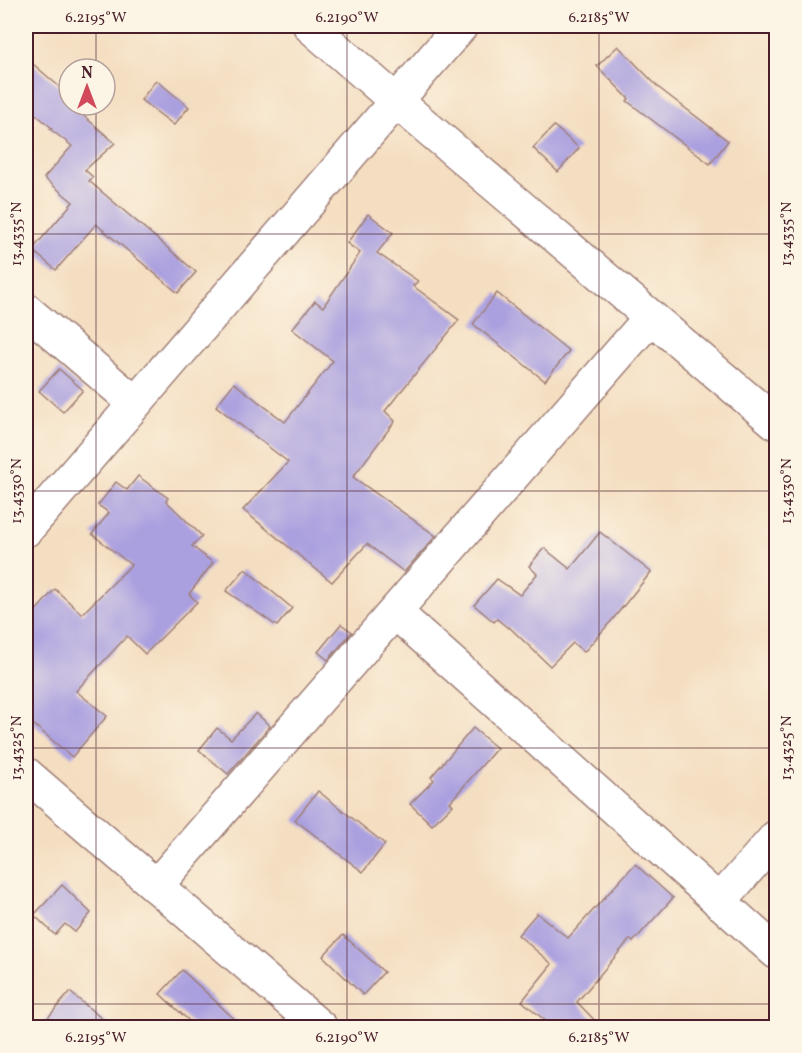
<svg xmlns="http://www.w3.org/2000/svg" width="802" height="1053" font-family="Vollkorn,serif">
  <rect width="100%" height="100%" fill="#fcf5e5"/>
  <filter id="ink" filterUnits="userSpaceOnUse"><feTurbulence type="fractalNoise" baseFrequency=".0167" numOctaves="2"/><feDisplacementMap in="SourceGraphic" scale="12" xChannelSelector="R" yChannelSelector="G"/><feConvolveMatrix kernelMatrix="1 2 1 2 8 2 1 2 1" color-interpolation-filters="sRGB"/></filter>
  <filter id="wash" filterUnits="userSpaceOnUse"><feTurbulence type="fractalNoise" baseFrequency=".008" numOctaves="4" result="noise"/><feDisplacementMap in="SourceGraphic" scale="24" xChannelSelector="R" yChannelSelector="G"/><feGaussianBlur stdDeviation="1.35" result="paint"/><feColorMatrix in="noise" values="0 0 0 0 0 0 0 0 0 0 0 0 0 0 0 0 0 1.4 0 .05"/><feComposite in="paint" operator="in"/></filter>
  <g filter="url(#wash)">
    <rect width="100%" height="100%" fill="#f4dec1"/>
    <g id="blocks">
      <g fill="#aba0df">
        <polygon points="618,46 659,88 728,141 710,164 627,101 629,99 597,66"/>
        <polygon points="26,58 69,95 69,105 71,105 115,143 85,170 93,177 89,181 196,272 178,293 96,224 56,270 32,250 73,202 44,178 72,146 50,129 52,128 26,106"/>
        <polygon points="156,80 189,107 174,125 141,100"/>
        <polygon points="554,126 579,148 558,172 533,148"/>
        <polygon points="368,214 393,233 377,253 418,281 413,286 459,320 385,411 395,421 353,477 436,536 404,572 367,544 332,582 243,510 288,462 216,406 234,383 285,422 333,361 292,329 315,301 323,307 360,253 347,243"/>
        <polygon points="497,293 569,351 545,381 473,324"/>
        <polygon points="59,369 83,390 63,412 39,391"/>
        <polygon points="138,476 168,498 166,501 202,536 192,546 213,563 189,594 197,602 145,654 127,636 76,691 107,716 72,757 26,718 26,622 55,589 82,614 131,565 92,534 109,513 98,505 116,482 127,490"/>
        <polygon points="600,532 651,572 613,619 584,652 573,643 550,666 509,627 508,628 497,619 494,622 474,605 497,579 520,595 537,574 529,566 544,548 570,569"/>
        <polygon points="245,569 292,608 277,626 226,591"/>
        <polygon points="341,624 352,632 328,660 318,652"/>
        <polygon points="256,713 270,726 228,774 199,750 217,728 231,739"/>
        <polygon points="473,728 497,748 450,802 453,805 432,825 410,804 434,780 431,777"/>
        <polygon points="318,791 385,844 363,872 295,820"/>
        <polygon points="635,864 673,898 633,942 630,939 577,1002 602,1028 554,1028 522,1001 552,964 518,935 537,913 568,938"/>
        <polygon points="62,885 91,913 75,932 65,924 55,935 34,915"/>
        <polygon points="343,935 384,972 363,995 323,956"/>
        <polygon points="182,970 244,1028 197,1028 160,994"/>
        <polygon points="70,992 113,1028 39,1028"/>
      </g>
    </g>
  </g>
  <g filter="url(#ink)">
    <use href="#blocks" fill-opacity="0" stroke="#9f7e76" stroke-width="1.5"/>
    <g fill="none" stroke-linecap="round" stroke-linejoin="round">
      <defs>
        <g id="minor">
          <polyline points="310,26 396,101 776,423"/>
          <polyline points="26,310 135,403"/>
          <polyline points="26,530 461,26"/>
          <polyline points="395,612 776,952"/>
          <polyline points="26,774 321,1028"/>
          <polyline points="156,886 650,318"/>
          <polyline points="719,902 776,837"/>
        </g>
      </defs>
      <use href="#minor" stroke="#9f7e76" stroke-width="36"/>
      <use href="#minor" stroke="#fff" stroke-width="33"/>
    </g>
  </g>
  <path fill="none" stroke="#4a1f2b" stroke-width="1.5" stroke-opacity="0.45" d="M 96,26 L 96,69M 347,26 L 347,1028M 599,26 L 599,1028M 96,105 L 96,1028M 26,234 L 776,234M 26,491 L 776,491M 26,748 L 776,748M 26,1004 L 776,1004"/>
  <rect width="802" height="1053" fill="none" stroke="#fcf5e5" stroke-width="66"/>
  <g transform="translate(87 87)"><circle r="28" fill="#fcf5e5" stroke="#b59f9b" stroke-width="1.5"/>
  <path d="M0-4.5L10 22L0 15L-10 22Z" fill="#d1495b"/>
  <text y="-9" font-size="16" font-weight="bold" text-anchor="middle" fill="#4a1f2b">N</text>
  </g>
  <rect x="33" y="33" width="736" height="987" fill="none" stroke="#4a1f2b" stroke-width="2"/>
  <g font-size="15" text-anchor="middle" fill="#4a1f2b">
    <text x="96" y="22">6.2195°W</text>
    <text x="347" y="22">6.2190°W</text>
    <text x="599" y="22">6.2185°W</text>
    <text transform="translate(16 234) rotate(-90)" y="5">13.4335°N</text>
    <text transform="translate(786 234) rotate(-90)" y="5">13.4335°N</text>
    <text transform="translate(16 491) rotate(-90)" y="5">13.4330°N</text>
    <text transform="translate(786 491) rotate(-90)" y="5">13.4330°N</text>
    <text transform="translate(16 748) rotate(-90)" y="5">13.4325°N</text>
    <text transform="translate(786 748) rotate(-90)" y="5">13.4325°N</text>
    <text x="96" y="1042">6.2195°W</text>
    <text x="347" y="1042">6.2190°W</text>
    <text x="599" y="1042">6.2185°W</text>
  </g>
</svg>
